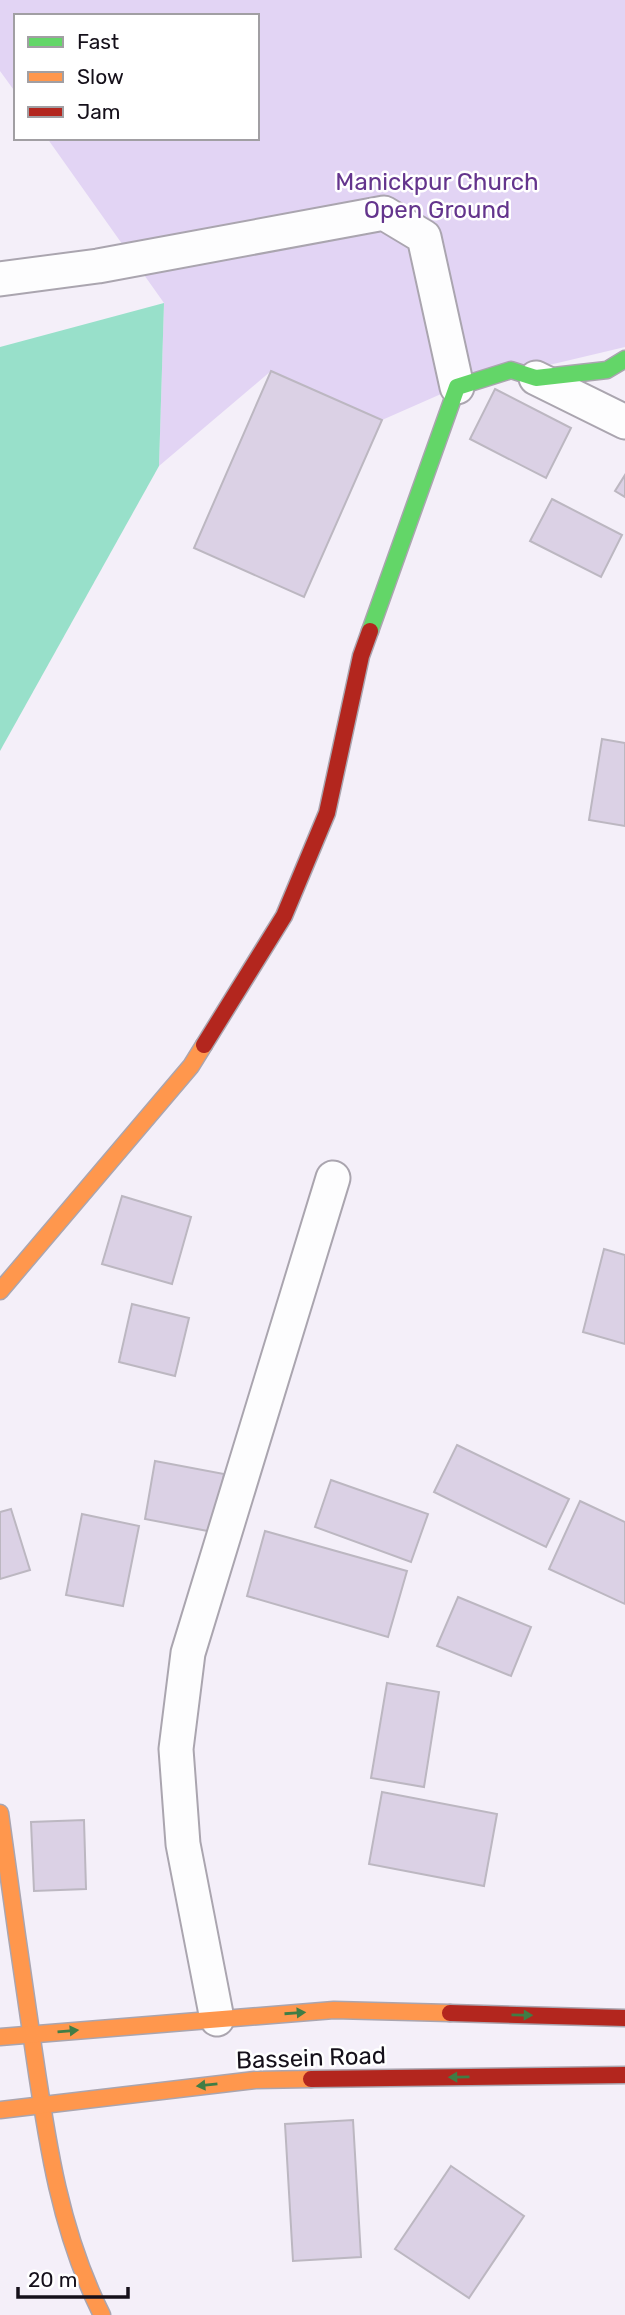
<svg xmlns="http://www.w3.org/2000/svg" width="625" height="2315" font-family="Rubik,sans-serif">
  <rect width="100%" height="100%" fill="#f4eff9"/>
  <polygon fill="#e2d4f4" points="0,0 625,0 625,347 457,387 382,420 271,371 159,466 164,303 47,138 257,138 257,16 16,16 16,93 0,71"/>
  <polygon fill="#98e0ca" points="164,303 159,466 0,751 0,347"/>
  <g fill="#dbd1e5" stroke="#bcb7c1" stroke-width="2">
    <polygon points="271,371 382,420 304,597 194,548"/>
    <polygon points="495,389 571,428 546,478 470,439"/>
    <polygon points="625,475 625,497 615,491"/>
    <polygon points="552,499 622,535 601,577 530,541"/>
    <polygon points="602,739 625,743 625,826 589,820"/>
    <polygon points="122,1196 191,1217 172,1284 102,1264"/>
    <polygon points="604,1249 625,1255 625,1344 583,1332"/>
    <polygon points="132,1304 189,1318 175,1376 119,1362"/>
    <polygon points="457,1445 569,1499 546,1547 434,1492"/>
    <polygon points="155,1461 224,1474 213,1532 145,1519"/>
    <polygon points="331,1480 428,1514 411,1562 315,1527"/>
    <polygon points="580,1501 625,1522 625,1604 549,1569"/>
    <polygon points="11,1509 30,1570 0,1579 0,1512"/>
    <polygon points="82,1514 139,1526 123,1606 66,1595"/>
    <polygon points="265,1531 407,1571 388,1637 247,1596"/>
    <polygon points="458,1597 531,1627 511,1676 437,1646"/>
    <polygon points="387,1683 439,1692 424,1787 371,1778"/>
    <polygon points="382,1792 497,1814 484,1886 369,1864"/>
    <polygon points="84,1820 86,1889 34,1891 31,1822"/>
    <polygon points="353,2120 361,2257 293,2261 285,2124"/>
    <polygon points="451,2166 524,2216 469,2298 395,2249"/>
  </g>
  <g fill="none" stroke-linecap="round" stroke-linejoin="round">
    <defs>
      <g id="street">
        <polyline points="0,279 98,266 384,213 424,237 457,387"/>
        <polyline points="536,378 625,422"/>
        <polyline points="217,2019 183,1844 176,1749 188,1653 333,1178"/>
      </g>
      <polyline id="fast" points="370,631 457,387 511,370 536,378 607,370 625,359"/>
      <g id="slow">
        <polyline points="0,1291 191,1066 204,1045"/>
        <path d="M 0,1813 C 10,1888 21,1964 32,2039 C 46,2134 58,2228 102,2315"/>
        <polyline points="0,2037 334,2010 450,2013"/>
        <polyline points="0,2110 255,2080 311,2079"/>
      </g>
      <g id="jam">
        <polyline points="204,1045 284,916 327,813 361,656 370,631"/>
        <polyline points="450,2013 625,2018"/>
        <polyline points="311,2079 625,2075"/>
      </g>
    </defs>
    <use href="#street" stroke="#aaa5af" stroke-width="37"/>
    <use href="#fast" stroke="#aaa5af" stroke-width="19"/>
    <use href="#slow" stroke="#aaa5af" stroke-width="19"/>
    <use href="#jam" stroke="#aaa5af" stroke-width="19"/>
    <use href="#street" stroke="#fdfdfe" stroke-width="33"/>
    <use href="#fast" stroke="#63d668" stroke-width="16"/>
    <use href="#slow" stroke="#ff974d" stroke-width="16"/>
    <use href="#jam" stroke="#b3261e" stroke-width="16"/>
  </g>
  <defs><path id="oneway-solid" d="M-6-.8H1V-3.2L6.5 0L1 3.2V.8H-6Z" transform="scale(1.75)"/></defs>
  <g fill="#407d45">
    <use href="#oneway-solid" transform="translate(295 2013) rotate(-4)"/>
    <use href="#oneway-solid" transform="translate(522 2015) rotate(1)"/>
    <use href="#oneway-solid" transform="translate(68 2031) rotate(-5)"/>
    <use href="#oneway-solid" transform="translate(459 2077) rotate(179)"/>
    <use href="#oneway-solid" transform="translate(207 2085) rotate(174)"/>
  </g>
  <g text-anchor="middle" stroke-width="5" stroke-linejoin="round" paint-order="stroke">
    <g font-size="24" fill="#64358d" stroke="#fff">
      <text x="437" y="190">Manickpur Church<tspan x="437" dy="28">Open Ground</tspan></text>
    </g>
    <g font-size="24" fill="#15101a" stroke="#fff">
      <text transform="translate(311 2058) rotate(-2)" y="8">Bassein Road</text>
    </g>
  </g>
  <rect x="14" y="14" width="245" height="126" fill="#ffffff" stroke="#a19fa3" stroke-width="2"/>
  <rect x="28" y="37" width="35" height="10" fill="#63d668" stroke="#a19fa3" stroke-width="2"/>
  <text x="77" y="49" font-size="21" fill="#15101a">Fast</text>
  <rect x="28" y="72" width="35" height="10" fill="#ff974d" stroke="#a19fa3" stroke-width="2"/>
  <text x="77" y="84" font-size="21" fill="#15101a">Slow</text>
  <rect x="28" y="107" width="35" height="10" fill="#b3261e" stroke="#a19fa3" stroke-width="2"/>
  <text x="77" y="119" font-size="21" fill="#15101a">Jam</text>
  <path d="M18 2287v10h110v-10" fill="none" stroke="#15101a" stroke-width="3.5"/>
  <text x="28" y="2287" font-size="21" fill="#15101a" stroke="#ffffff" stroke-width="5" paint-order="stroke">20 m</text>
</svg>
